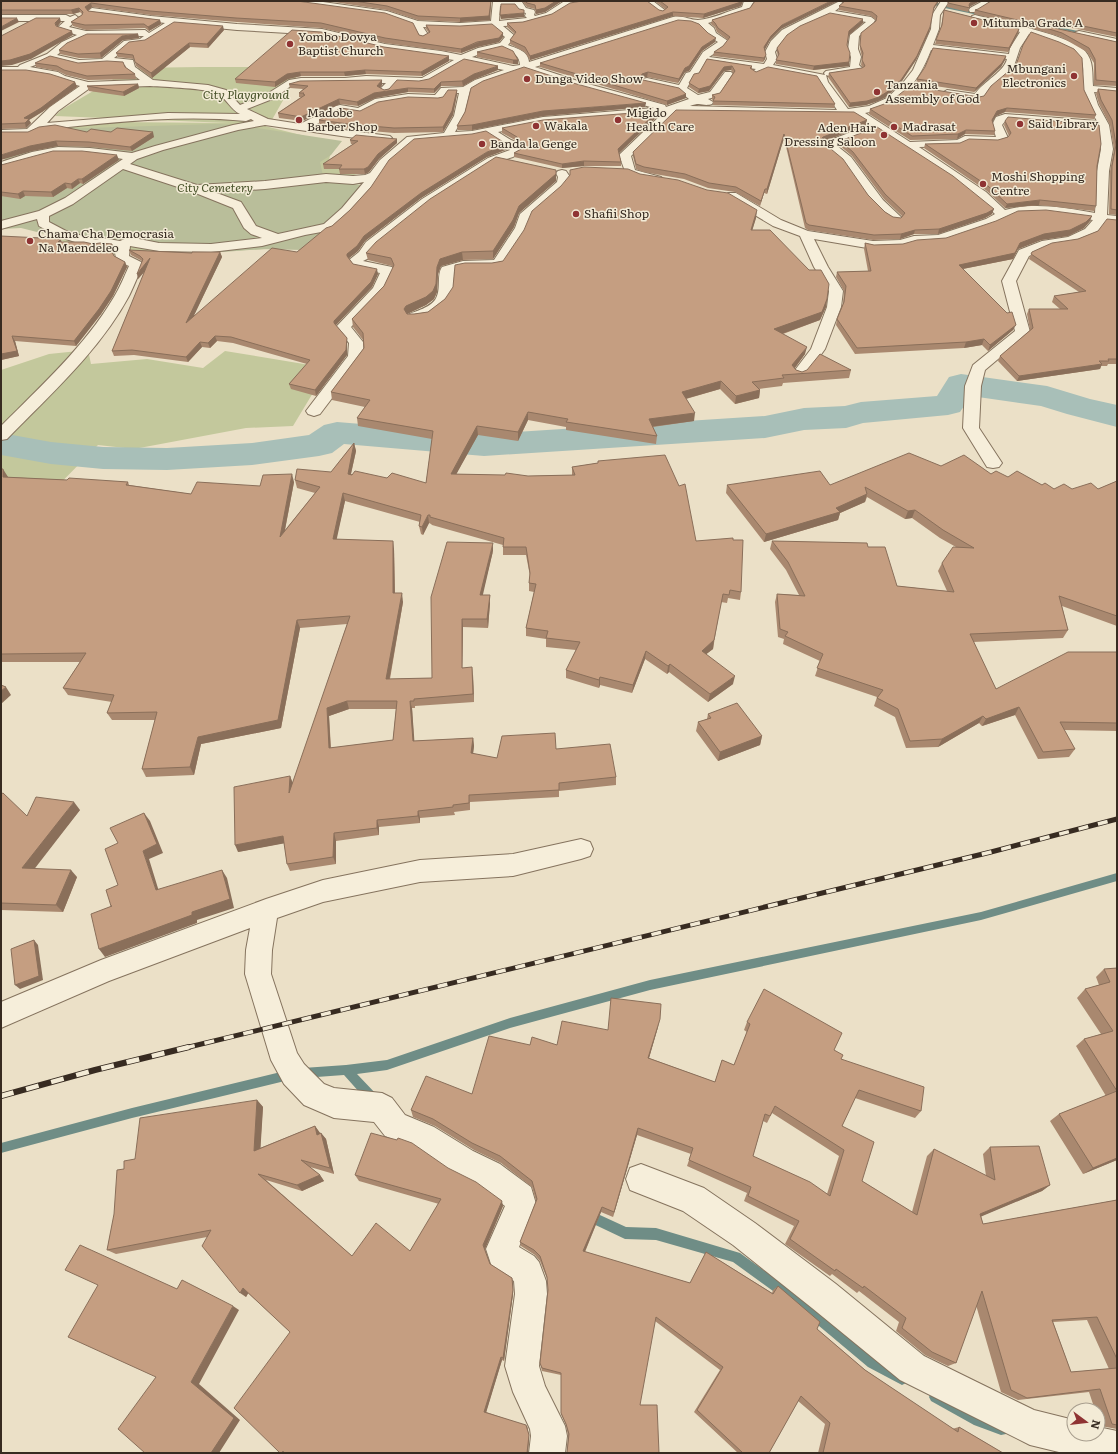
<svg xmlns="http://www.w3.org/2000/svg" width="1118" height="1454" font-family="Literata,serif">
  <rect width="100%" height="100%" fill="#ebe0c7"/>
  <g fill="#c3c89c">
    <polygon points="200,67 302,67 269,125 257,124 333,143 328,164 359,176 290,248 184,253 126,250 106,259 66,243 30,223 1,165 44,130 109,122 229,123 55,116 61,110 132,68"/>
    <polygon points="88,350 91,364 147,359 203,368 225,351 328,368 293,426 246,428 134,449 98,445 32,512 1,506 1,370 49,354"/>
  </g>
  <polygon fill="#b9be9a" points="215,124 238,125 342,141 331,155 320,162 324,180 362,185 338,217 302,250 264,249 223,252 195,251 157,247 115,247 83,238 45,234 21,228 1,229 1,163 18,146 55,129"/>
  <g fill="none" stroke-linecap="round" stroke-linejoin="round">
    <g fill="#6f8d86" fill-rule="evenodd">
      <polygon points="924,1 929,1 985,15 983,16 940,7"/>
      <polygon points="1038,23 1088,33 1090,34 1088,35 1039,25"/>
      <polygon points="1117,873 1117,881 981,920 650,990 510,1028 387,1070 357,1074 377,1095 378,1099 377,1103 373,1104 369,1103 344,1075 303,1078 299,1077 298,1073 299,1069 303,1068 346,1065 387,1060 510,1018 650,980 981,912"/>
      <polygon points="289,1070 293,1071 294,1075 293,1079 289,1080 132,1118 1,1153 1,1143 132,1108"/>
      <polygon points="589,1210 626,1227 656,1228 740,1253 814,1307 876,1359 906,1375 908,1379 906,1383 902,1385 868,1367 806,1315 733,1262 656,1240 625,1239 585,1220 583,1216 585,1212"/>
      <polygon points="935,1391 981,1416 1006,1424 1007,1429 1006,1434 1001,1435 974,1425 931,1401 929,1397 931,1393"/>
    </g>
    <polygon fill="#a8bfb8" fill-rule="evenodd" points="961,374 1047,386 1090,399 1117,405 1117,427 1067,414 1041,406 971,396 960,412 948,415 863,423 846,428 804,430 765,438 484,456 344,444 332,453 319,456 252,465 167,470 103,469 51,464 1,455 1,433 51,442 103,447 167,448 252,443 309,435 324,425 337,422 484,434 765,416 804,408 845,406 861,402 937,396 949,377"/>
    <defs>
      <g id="minor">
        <path d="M 295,1 L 316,1 L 387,11 L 418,21 L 460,23 L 491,21 L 493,1 L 522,2 L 526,8 L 534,10 L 535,12 L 534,15 L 535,16 L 546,13 L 563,2 L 585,1 L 584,3 L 569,6 L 552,17 L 523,25 L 503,26 L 515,36 L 508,45 C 518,49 528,51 529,62 L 673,17 C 683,15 689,20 698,20 C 713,19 728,11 742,7 L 744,1 L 755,1 L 752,4 L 749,11 L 708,23 L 714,28 L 716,33 L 728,41 L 721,49 L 709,57 L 764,64 L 767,59 L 765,52 L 771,41 L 782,30 L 840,1 L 844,4 L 835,11 L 871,17 L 875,20 L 872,26 L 859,36 L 858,49 L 861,57 L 859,65 L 863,69 L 861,71 L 829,76 L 826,75 L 828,82 L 848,109 L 869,106 L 887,98 L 902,84 L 913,70 L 931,29 L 932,15 L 941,1 L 947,1 L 948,3 L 940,15 L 939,29 L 933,45 L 1009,54 L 1010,48 L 1020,32 L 972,20 L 971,18 L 972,16 L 975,15 C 999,21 1070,35 1085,51 C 1094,61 1092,74 1093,86 L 1117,88 L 1117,94 L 1094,92 L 1098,105 L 1109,125 L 1113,149 L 1109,171 L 1107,215 L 1117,216 L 1117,224 L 1105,222 C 1093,243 1070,242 1050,247 C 1043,249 1036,253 1029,256 L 1016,281 L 1030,332 L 985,370 L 981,386 L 979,428 L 1002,463 L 999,467 L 993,468 L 987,467 L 963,428 L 965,386 L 973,365 L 1015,331 L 1002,281 L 1019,250 L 1042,241 L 1068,237 L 1085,229 L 1093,220 L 1044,214 L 1016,215 L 994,225 L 944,242 L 915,244 L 901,248 L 873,249 L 814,239 L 828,267 L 843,291 L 841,307 L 825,349 L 805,377 L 800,379 L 795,377 L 792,374 L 811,349 L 827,307 L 829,291 L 814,267 L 800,236 L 773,226 L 728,199 L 726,196 L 728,193 L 736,193 L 781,220 L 808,231 L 873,241 L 900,240 L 914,236 L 938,235 L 986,219 L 995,214 C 960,180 917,156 876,130 L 836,145 L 851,157 L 883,200 L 902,218 L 900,221 C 880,226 855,176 843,163 C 837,156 827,152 821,145 L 823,143 L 869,125 L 853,115 L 845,116 L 675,113 L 631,156 L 635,170 L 661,177 L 663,179 L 661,181 C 650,184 636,179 626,174 L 619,155 L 662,114 L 543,123 L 498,132 L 511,140 L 516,142 L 522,151 L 513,157 L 496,162 L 430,205 L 376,248 L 369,258 L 363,261 L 392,267 L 394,272 L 384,293 L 351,327 L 363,342 L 364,356 L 320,414 L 314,416 L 308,414 L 306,411 L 348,356 L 349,343 L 336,327 L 373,288 L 380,273 L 354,268 L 349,260 L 359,252 L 366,242 L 422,199 L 488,158 L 510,150 L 508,147 L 503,145 L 487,134 L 472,137 L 414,142 L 388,164 L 371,191 L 350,214 L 332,230 L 305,235 L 262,246 L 211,252 L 159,251 L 130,246 L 129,256 L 141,262 L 143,265 C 138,275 134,286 129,296 C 100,350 50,395 7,439 L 1,440 L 1,426 C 41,386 85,346 114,297 C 120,287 124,277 129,266 C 117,261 115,261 115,248 L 102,246 L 95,248 L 90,247 L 57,236 L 39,226 L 37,219 L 1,229 L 1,221 L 39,211 L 65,198 L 123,159 C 98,155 70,151 45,156 C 31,159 17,165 3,168 L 1,168 L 1,162 L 32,152 L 58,147 L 90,148 L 132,153 L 155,146 L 233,125 L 254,121 L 251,119 L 246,121 C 178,114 107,123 40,130 L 30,135 L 1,136 L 1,130 L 27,129 L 50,107 L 80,86 L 59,80 L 52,77 L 28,73 L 1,73 L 1,67 L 18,67 L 20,65 L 47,54 L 62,42 L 77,35 L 59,29 L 58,27 L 65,21 L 1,21 L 1,15 L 66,15 L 70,17 L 75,15 L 79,18 L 69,27 L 86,31 L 145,30 L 149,33 L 165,23 L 89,13 L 88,11 L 92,8 L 151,16 L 237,24 L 322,29 L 385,44 L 441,51 L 461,55 L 478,48 L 500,43 L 505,37 L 493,27 L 460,29 L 423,27 L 429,36 L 424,39 L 421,38 L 414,26 L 386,16 L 299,4 ZM 500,6 L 516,6 L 520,12 L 526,13 L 525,16 L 527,18 L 499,21 ZM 829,15 L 866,22 L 850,35 L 848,49 L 851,57 L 850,67 L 826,71 L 824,73 L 825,75 L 773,65 L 777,59 L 775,52 C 788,28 807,27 829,15 ZM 677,22 C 689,22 703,24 708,36 L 718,42 L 703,52 L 690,72 L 686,73 L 679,85 L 647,78 L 643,79 L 642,81 L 643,83 L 679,91 L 689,99 L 666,107 L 665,105 L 581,82 L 535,67 ZM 175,24 L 237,30 L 322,35 L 385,50 L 454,60 L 422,78 L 366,76 L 345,78 L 301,78 L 289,80 L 267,94 L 240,105 L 226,90 L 208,85 L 153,80 L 135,67 L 133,60 L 114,58 L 130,45 L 145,43 ZM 1029,34 C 1044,38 1076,47 1082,62 C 1085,71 1081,81 1083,90 C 1085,101 1091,111 1097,121 L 1005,114 L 996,117 L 992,125 L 996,137 L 965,136 L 957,140 L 910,142 L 865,113 C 900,108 919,81 931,50 L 1007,59 C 1004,72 984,81 975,94 L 947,90 L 942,93 L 947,96 L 978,100 L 982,99 L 989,89 L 1013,69 L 1020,48 ZM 144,36 L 140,39 L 124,41 L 102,59 L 79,60 L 57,55 L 68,46 L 88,37 ZM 502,49 C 512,53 519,53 520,65 L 513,66 L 472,57 L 485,52 ZM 51,59 L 79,66 L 108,64 L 125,65 L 127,70 L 140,80 L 88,82 L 65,76 L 58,72 L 30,67 ZM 464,62 L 504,70 L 475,80 L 463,87 L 441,88 L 435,95 L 408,94 L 375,99 L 358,108 L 340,105 L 336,106 L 300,124 L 268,119 L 247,109 L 275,98 L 292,85 L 301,84 L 386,83 L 379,90 L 384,93 L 388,92 L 397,83 L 419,84 L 429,82 ZM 706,62 L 756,69 L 751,72 L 756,75 L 767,70 L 817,79 L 837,110 L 690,106 C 702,101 702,107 712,104 L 713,102 L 708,99 L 718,96 L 733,74 L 731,72 L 725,72 L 710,92 L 698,95 L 687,88 L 693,77 L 697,76 ZM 524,70 L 573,86 L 654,108 L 543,117 L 472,131 L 455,132 L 464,116 L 470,91 L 483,84 ZM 150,86 C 165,87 206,88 218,94 C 226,98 231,110 240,114 L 168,113 L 47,123 L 58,111 L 90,88 ZM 448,93 L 459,93 L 454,116 L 444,133 L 407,137 L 380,160 L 370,173 L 365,175 L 353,176 L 326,174 L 265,181 L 197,185 L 130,164 L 137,159 L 163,150 L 238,130 L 265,125 L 369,140 L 390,140 L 392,138 L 390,136 L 313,126 L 341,111 L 360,114 L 378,105 L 408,100 L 438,101 L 442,100 ZM 1006,120 L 1099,128 L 1101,149 L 1097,171 L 1095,213 C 1066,208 1034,202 1005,210 L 986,192 L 919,147 L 959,146 L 967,142 L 997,143 L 1006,140 L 1008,138 L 1002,125 ZM 123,169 L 193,192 L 233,208 L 244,228 L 251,234 L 262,238 L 211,244 L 159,243 L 134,238 L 127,238 L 120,241 L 102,238 L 96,240 L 66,231 L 49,222 L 49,216 L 73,204 ZM 326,182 L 353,184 L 364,182 L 342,208 L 324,224 L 278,234 L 256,226 L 241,202 L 214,192 L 265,189 Z"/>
        <polygon points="643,1 653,1 666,11 662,14 659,13"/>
        <polygon points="983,1 993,1 976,12 970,12 969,10 970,8"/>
        <polygon points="1079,31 1117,39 1117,45 1076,36 1074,34 1076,32"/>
        <path d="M 562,170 L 566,171 L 570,177 L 568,183 L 530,218 L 527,228 L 522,237 L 504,266 L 496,269 L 470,269 L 454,272 C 454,279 454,287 452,294 C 446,311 426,324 408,320 L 406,317 C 410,311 426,311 435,300 C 442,290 436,276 442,267 L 463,261 L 494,260 L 515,228 L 520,214 L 557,182 L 558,177 L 556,173 L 558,171 Z"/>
        <polygon points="581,839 590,842 593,849 590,856 581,859 513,876 420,882 323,902 277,918 272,950 271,974 297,1053 304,1064 324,1084 334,1088 382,1093 392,1098 405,1115 434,1127 473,1151 500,1164 531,1187 536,1204 519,1247 534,1256 539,1262 546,1281 547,1294 539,1366 545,1386 565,1426 567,1436 565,1453 529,1453 531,1436 530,1429 513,1392 505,1366 515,1294 514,1281 492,1267 486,1249 505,1206 478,1186 451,1173 415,1148 385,1136 374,1122 334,1118 304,1105 284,1084 271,1060 245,974 246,950 250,928 109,981 1,1028 1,1002 101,960 266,899 323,880 420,860 513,854"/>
        <polygon points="641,1164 704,1188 755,1223 836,1284 924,1356 1034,1410 1074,1420 1074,1434 1098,1434 1098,1427 1117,1431 1117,1453 1063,1453 1030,1445 900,1380 812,1308 733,1245 683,1211 630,1190 626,1179 630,1168"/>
      </g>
    </defs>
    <use href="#minor" stroke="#85735e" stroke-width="2"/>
    <use href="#minor" fill="#f6eeda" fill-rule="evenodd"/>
    <defs>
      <polyline id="rail-far1" points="185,1048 991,852 1117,819"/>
      <polyline id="rail" points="1,1096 95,1070 189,1047"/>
    </defs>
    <use href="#rail-far1" stroke="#372b21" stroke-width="5"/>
    <use href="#rail" stroke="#372b21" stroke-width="6"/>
    <use href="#rail-far1" stroke="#f3ebd6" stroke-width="3.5" stroke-dasharray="10" stroke-linecap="butt"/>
    <use href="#rail" stroke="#f3ebd6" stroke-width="4.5" stroke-dasharray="13" stroke-linecap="butt"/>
  </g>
  <g fill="#a9886f" fill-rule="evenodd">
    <polygon points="1,1 298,2 419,35 423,36 429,33 426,29 426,25 503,33 503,37 499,42 477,47 461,53 385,43 322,28 237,22 151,15 92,7 88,11 160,20 161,24 149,31 145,28 86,30 73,26 71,22 82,15 82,14 80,12 73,14 1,14"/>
    <polygon points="327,1 491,1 490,20 460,22 418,20 387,10"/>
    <polygon points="522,1 562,1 545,12 536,14 535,9 527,7"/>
    <polygon points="655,1 743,1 741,6 703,18 673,16 530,60 525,52 510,44 510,40 515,34 507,27 507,23 523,22 552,14 659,10 663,11 665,9"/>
    <polygon points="842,1 939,1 933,10 929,32 916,60 900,84 886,97 878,101 866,105 849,107 828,77 829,73 863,68 861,65 862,57 860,49 861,33 876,21 876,20 871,16 839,10 839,6 844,2"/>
    <polygon points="948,1 980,1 969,7 968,12 947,7"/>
    <polygon points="1117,1 1117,37 1052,24 1049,26 1050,27 1117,42 1117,86 1094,85 1094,63 1087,52 1061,37 1028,27 974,14 975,10"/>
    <polygon points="750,8 781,29 770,40 765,49 765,59 763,62 713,56 714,52 723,46 728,40 717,32 715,27 711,24 712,20"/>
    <polygon points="944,10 1019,29 1018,33 1008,52 935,44 941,27"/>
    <polygon points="863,23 849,35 847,45 849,62 849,66 813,70 776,64 776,60 778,57 777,52 777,48"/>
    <polygon points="224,30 208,48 190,47 152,78 136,66 134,59 118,57 116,53"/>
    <polygon points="138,34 139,38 123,40 101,58 79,58 60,54 59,50"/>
    <polygon points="715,42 702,51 689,71 685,72 678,83 647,77 642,78 643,80 686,98 667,105 540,67 540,63"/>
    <polygon points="384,47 449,61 422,76 366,74 345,76 301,76 288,79 275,87 236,83 235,79"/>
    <polygon points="477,52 518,60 518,64 513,64 477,57"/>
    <polygon points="1006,56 1005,60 1001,67 974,92 916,83 917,79"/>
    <polygon points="707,59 752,66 752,69 756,72 835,104 834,108 713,105 713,101 712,99 712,95 720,93 733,73 731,70 724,71 709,91 698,93 689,87 689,83 699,73"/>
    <polygon points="35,63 78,63 125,67 135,74 136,79 88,80 66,75 58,71 36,67"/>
    <polygon points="1,70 75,82 77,87 42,112 29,120 31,123 26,128 1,129"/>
    <polygon points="498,70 475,79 463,86 441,86 434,93 408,92 375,98 358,106 340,104 302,121 279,118 278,113 301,97 299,97 299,93 303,89 290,88 289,84 382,85 380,88 384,90 419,81"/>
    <polygon points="138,84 139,88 124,96 89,91 87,86"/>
    <polygon points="1098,89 1117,91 1117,215 1109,214 1110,171 1114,149 1110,125 1099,104 1096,94"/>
    <polygon points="457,90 457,94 453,115 443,132 394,133 349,129 319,124 319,120 360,111 438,98 443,97"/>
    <polygon points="1084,90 1096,115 1094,119 1005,112 996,116 992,121 995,131 994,135 965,134 957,139 910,140 869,114 870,109 979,97"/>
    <polygon points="645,107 543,116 472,130 458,130 457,126 465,112"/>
    <polygon points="658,111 658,116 619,153 621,162 621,166 584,166 562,168 514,157 514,153 522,148 517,141 502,133 502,128"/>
    <polygon points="1005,121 1097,166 1096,206 1094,211 1039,205 1005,208 987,191 924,148 925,144 960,143 998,140 1008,137 1009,136 1004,125"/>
    <polygon points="866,125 822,142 868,195 885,212 893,217 901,218 902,216 884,199 852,156 839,145 840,141 992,214 985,218 938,234 914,234 900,239 873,240 808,230 805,228 784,138 767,194 764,193 760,206 735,192 708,188 684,179 643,172 636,169 633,156 633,152"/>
    <polygon points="1,132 87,132 154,137 132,151 90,147 58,146 32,151"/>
    <polygon points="397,139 397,143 379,159 369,172 365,174 340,174 339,169 324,169 323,164 353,144 351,144 350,140"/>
    <polygon points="508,149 487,157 421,198 365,241 358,251 349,258 353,264 378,274 372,287 336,325 347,338 347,355 316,396 291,389 289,384 307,364 233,343 217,341 210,348 202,347 188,362 134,355 114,356 112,351 145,271 138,279 142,261 131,255 129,250 192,253 220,252 222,257 193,317 297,252 332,226 350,210 371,187"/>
    <polygon points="119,160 83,184 80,183 72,189 67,188 53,197 25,196 20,199 1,196 1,165"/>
    <path d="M 640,174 L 756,218 L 752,230 L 827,299 L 826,307 L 820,320 L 783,334 L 805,354 L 795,368 L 796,370 L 802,372 L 851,370 L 849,378 L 783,383 L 782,386 L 759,389 L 760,390 L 759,398 L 735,404 L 720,389 L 686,399 L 694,421 L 653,427 L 657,436 L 656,444 L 566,430 L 566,427 L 528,420 L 518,441 L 478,435 L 456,474 L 528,476 L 572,475 L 572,467 L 598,463 L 598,461 L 696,541 L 741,592 L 740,600 L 728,598 L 727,603 L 721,602 L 713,649 L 706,654 L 733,684 L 708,702 L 669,672 L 667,674 L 645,659 L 632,693 L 600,685 L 599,688 L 566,678 L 566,670 L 576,650 L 546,647 L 546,639 L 526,636 L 526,628 L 534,592 L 529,591 L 529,583 L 530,576 L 526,555 L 503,555 L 503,545 L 432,525 L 431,524 L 429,523 L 423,535 L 421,534 L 419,526 L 420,522 L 345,501 L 336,539 L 394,549 L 395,593 L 403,602 L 390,679 L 432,678 L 493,551 L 482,595 L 490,603 L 488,628 L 463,627 L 462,668 L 473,675 L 474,702 L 415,706 L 415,708 L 412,708 L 414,741 L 473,738 L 474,746 L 473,754 L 497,758 L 556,749 L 616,777 L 616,785 L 559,791 L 559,797 L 470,802 L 470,810 L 454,812 L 455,815 L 420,818 L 420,823 L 379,827 L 379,835 L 336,841 L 336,864 L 290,871 L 287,864 L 284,843 L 238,852 L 290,776 L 293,784 L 347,624 L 300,628 L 281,728 L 201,744 L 194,775 L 146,777 L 142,769 L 155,720 L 112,720 L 107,713 L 112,702 L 68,695 L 63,688 L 80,662 L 1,662 L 1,469 L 8,477 L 67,480 L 128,482 L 129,485 L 191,494 L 294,482 L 285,530 L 315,493 L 297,488 L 295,480 L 331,472 L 354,443 L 356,451 L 351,474 L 387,478 L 426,483 L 432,439 L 358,426 L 357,418 L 365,407 L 332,400 L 331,392 L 364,348 L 363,340 L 353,327 L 352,319 L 384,286 L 393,268 L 392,266 L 368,260 L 366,253 L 556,177 L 556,181 L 519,213 L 514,227 L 493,259 L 463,260 L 441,266 L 438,274 L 437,292 L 434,299 L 426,305 L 407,314 L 414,314 L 428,312 L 445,299 L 492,263 L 503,261 ZM 349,709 L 396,709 L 393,740 L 331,748 L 329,716 Z"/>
    <polygon points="1117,220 1117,364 1108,364 1107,366 1101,366 1100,369 1017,381 998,361 1000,356 1030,330 1027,314 1029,309 1060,309 1052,302 1054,296 1079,292 1029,259 1032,252 1078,239 1098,231"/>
    <polygon points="1090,221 1084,228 1068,236 1041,240 1018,249 1013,259 963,269 1013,330 988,351 982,345 964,348 855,354 836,325 837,319 843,304 844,291 836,277 837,272 868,271 864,249 865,243 874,245 903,244 946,238"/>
    <polygon points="1,236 62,242 114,249 113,253 114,256 125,262 127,267 113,296 101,314 76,346 15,341 19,356 1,360"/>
    <polygon points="941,466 1008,477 1042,485 1054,489 1098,489 1117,481 1117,626 1062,606 1068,630 1063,638 973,642 996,689 1117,652 1117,731 1064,730 1075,749 1069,757 1038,759 1015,715 982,726 979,723 938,747 906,748 895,717 874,706 877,697 815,676 820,661 783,644 784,639 778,637 775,602 777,594 799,595 786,570 770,549 772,541 868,547 897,586 947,591 938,571 942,563 956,547 940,538 912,518 905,519 867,497 865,502 840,513 838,520 764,542 726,493 727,485 830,485"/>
    <polygon points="708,714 762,736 760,745 718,761 696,731 698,722 707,719"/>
    <polygon points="1,794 27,816 80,810 34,868 77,877 63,912 1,910"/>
    <polygon points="1117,968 1117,1160 1083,1174 1050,1121 1059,1114 1106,1096 1076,1046 1084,1039 1101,1034 1077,998 1085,989 1099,985 1096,977 1104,969"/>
    <path d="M 747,1022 L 834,1050 L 841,1059 L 921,1111 L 915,1118 L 855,1098 L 842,1126 L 862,1181 L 912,1212 L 927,1156 L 934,1149 L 986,1176 L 983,1154 L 990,1147 L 1050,1185 L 1042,1191 L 981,1216 L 983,1224 L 1117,1200 L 1117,1429 L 1101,1426 L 1098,1418 L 1098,1410 L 1095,1410 L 1089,1392 L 1018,1400 L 1001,1392 L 976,1305 L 956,1363 L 948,1366 L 925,1355 L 896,1331 L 899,1322 L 859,1291 L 857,1293 L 832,1274 L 830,1276 L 785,1244 L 794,1226 L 744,1201 L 747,1193 L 687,1166 L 691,1154 L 637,1135 L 613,1217 L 601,1212 L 585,1252 L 690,1283 L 706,1252 L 772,1293 L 773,1290 L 778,1286 L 817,1329 L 865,1370 L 952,1429 L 959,1427 L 1003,1453 L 818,1453 L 825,1424 L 798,1401 L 769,1453 L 738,1453 L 694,1412 L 720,1370 L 655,1321 L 567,1452 L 568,1436 L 566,1425 L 561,1414 L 561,1375 L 542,1371 L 540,1363 L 548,1291 L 548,1281 L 540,1261 L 535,1255 L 521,1246 L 520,1242 L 536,1201 L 532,1187 L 501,1163 L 474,1150 L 435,1126 L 413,1117 L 411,1110 L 472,1094 L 530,1045 L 557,1045 L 608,1030 L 658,1027 L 649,1058 L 715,1082 L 722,1060 L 734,1065 L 747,1032 L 744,1030 ZM 772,1113 L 839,1156 L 827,1194 L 753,1156 L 763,1121 L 767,1123 ZM 1087,1320 L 1109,1369 L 1071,1372 L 1053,1322 Z"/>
    <polygon points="257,1100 263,1107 260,1148 315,1126 320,1133 321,1133 326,1139 334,1174 310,1167 320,1175 324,1181 302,1191 266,1180 352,1256 410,1251 439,1204 359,1181 355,1175 503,1206 485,1249 490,1264 512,1278 513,1294 504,1361 502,1360 486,1412 527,1426 529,1436 528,1453 290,1332 248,1293 246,1297 207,1237 116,1254 107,1250 124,1169 135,1159"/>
  </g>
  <g fill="#8a6f5a">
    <polygon points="491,1 490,20 460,22 460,18"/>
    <polygon points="556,1 562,1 545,12 536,14 536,10"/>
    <polygon points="742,1 743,1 741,6 703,18 704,14"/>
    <polygon points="831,1 838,1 781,29 770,40 764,51 764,47 771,36 782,25"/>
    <polygon points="938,1 939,1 933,10 934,7"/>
    <polygon points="974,1 980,1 969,7 968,9 969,5 970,3"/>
    <polygon points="91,3 92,7 87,11 85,7"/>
    <polygon points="79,8 80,12 73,14 71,10"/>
    <polygon points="673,12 673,16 530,60 530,56"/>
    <polygon points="524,13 524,17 501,19 500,15"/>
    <polygon points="17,18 19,22 1,31 1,27"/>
    <polygon points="60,18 61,22 57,27 55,23"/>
    <polygon points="863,19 863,23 849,35 849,31"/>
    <polygon points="160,20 161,24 149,31 148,27"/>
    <polygon points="1054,20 1052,24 1047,28 1048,24"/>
    <polygon points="223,26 224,30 208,48 207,44"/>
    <polygon points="930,27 929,32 916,60 900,84 886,97 878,101 866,105 849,107 850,103"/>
    <polygon points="1019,29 1018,33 1008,52 1009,48"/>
    <polygon points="72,31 73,35 31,59 12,65 1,66 1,61"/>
    <polygon points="503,33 503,37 499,42 477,47 461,53 461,49"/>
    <polygon points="138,34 139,38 123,40 101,58 100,53 122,36"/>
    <polygon points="716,38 715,42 702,51 689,71 685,72 678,83 679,79 685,68 702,47"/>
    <polygon points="189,43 190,47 152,78 151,73"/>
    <polygon points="766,55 765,59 763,62 764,58"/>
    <polygon points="449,56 449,61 422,76 421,72"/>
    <polygon points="1006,56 1005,60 1001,67 974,92 976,88"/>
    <rect x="513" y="60" width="5" height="4"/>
    <polygon points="849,62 849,66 813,70 814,66"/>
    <polygon points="498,66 498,70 475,79 463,86 462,81 474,74"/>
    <polygon points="732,66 731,70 724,71 709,91 698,93 699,89 724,67"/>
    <polygon points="365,70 366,74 345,76 344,72"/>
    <polygon points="300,72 301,76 288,79 275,87 275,82 287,74"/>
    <polygon points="648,72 647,77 642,78 641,77 642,74"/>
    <polygon points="382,80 382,85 378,90 377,86"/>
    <polygon points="75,82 77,87 42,112 29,120 31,123 26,128 24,118"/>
    <polygon points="441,82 441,86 434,93 434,89"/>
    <polygon points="138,84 139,88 124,96 123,92"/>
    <polygon points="408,88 408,92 375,98 358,106 357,102 374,93"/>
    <polygon points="457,90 457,94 453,115 443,132 443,127"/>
    <polygon points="686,94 686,98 667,105 667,101"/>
    <polygon points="339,99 340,104 302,121 301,117"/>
    <polygon points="646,103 645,107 543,116 472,130 472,125 543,111"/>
    <polygon points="1007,108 1005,112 996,116 991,124 992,120 997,111"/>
    <polygon points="658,111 658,116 618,154 618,149"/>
    <polygon points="867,120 866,125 822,142 820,145 820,140 823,137"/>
    <polygon points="966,130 965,134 957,139 958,134"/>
    <polygon points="153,132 154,137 132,151 130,147"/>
    <polygon points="784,134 784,138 767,194 767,189"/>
    <polygon points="397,139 397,143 379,159 369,172 365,174 364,169 378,154"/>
    <polygon points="56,141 58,146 32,151 1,160 1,155 30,146"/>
    <polygon points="508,145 508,149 487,157 421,198 365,241 358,251 348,259 347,256 347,254 364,236 421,193 487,152"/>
    <polygon points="117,155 119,160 83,184 82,179"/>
    <polygon points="584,161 584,166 562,168 562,164"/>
    <polygon points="556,170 556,181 519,213 514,227 493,259 493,251 519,206"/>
    <polygon points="78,179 80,183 72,189 71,184"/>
    <polygon points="65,183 67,188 53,197 51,192"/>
    <polygon points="765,189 764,193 760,206 761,201"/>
    <polygon points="23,191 25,196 20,199 18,194"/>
    <polygon points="1040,200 1039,205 1005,208 1007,204"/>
    <polygon points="994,209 992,214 985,218 938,234 939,229"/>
    <polygon points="757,210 756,218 750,238 751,230"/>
    <polygon points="1092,216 1090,221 1084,228 1068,236 1041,240 1018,249 1013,259 957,270 959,265"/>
    <polygon points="915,230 914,234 900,239 901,234"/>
    <polygon points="61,239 62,244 58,242"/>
    <polygon points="112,244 114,249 113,255 111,250"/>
    <polygon points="220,252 222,257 188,328 186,323"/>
    <polygon points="462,252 463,260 441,266 438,274 437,292 434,299 426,305 407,314 404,309 437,267 440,259"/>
    <polygon points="150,258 152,263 138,279 137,274"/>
    <polygon points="125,262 127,267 113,296 101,314 76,346 74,341"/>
    <polygon points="377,269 378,274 372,287 335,326 334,321"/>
    <polygon points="827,299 826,307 820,320 773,337 774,329"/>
    <polygon points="1016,325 1013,330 988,351 990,345"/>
    <polygon points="12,336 15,341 19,356 1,360 1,354"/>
    <polygon points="215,336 217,341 210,348 208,343"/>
    <polygon points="347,338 347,355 316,396 315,390"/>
    <polygon points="984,339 982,345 964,348 966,342"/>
    <polygon points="200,342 202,347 188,362 186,357"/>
    <polygon points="807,347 805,354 791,373 792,365"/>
    <polygon points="1102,364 1100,369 1017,381 1019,376"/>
    <polygon points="721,381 720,389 681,400 682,392"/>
    <polygon points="760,390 759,398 735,404 736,396"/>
    <polygon points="528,412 528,420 518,441 518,432"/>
    <polygon points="695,413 694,421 649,427 649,419"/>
    <polygon points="477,426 478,435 452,482 451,474"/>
    <polygon points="354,443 356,451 349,482 348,474"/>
    <polygon points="3,469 8,477 3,477"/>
    <polygon points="292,474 294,482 282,545 280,537"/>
    <polygon points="343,493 345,501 335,547 333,539"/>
    <polygon points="867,494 865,502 840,513 838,520 764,542 766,534 836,508"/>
    <polygon points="915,510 912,518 905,519 908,511"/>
    <polygon points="428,515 429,523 423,535 422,527"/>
    <polygon points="393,541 394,549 395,601 393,593"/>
    <polygon points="493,543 493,551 481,603 480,595"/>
    <polygon points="402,593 403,602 388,687 386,679"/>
    <polygon points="490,595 490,603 488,628 487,619"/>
    <polygon points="462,619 463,627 462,676"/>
    <polygon points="297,620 300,628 281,728 201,744 194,775 190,767 198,737"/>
    <polygon points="714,640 713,649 700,659 702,651"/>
    <polygon points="646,651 645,659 632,693 633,685"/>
    <polygon points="670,664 669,672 667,674 668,666"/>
    <polygon points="472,667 473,675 474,702 473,694"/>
    <polygon points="735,676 733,684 708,702 710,694"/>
    <polygon points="600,677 600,685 599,688 599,680"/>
    <polygon points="6,687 11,695 1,704 1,691"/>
    <polygon points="347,701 349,709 329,716 331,756 329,748 327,708"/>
    <polygon points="410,701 412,708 415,749 413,741"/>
    <polygon points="1019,707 1015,715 982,726 986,719"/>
    <polygon points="983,716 979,723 938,747 942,739"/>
    <polygon points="762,736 760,745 718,761 720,752"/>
    <polygon points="473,738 474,746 472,761 471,753"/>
    <polygon points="290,776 293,784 289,793"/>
    <polygon points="74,802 80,810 29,876 22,868"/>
    <polygon points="418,811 420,818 420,823 418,816"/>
    <polygon points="144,813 150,821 163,853 149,859 161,898 156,890 143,851"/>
    <polygon points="377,820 379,827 379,835 377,828"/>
    <polygon points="334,833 336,841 336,864 333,857"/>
    <polygon points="283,836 286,843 238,852 235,845"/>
    <polygon points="71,870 77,877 63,912 56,905"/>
    <polygon points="222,870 227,878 234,908 197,920 197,923 105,957 99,949 192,912"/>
    <polygon points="34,940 38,945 43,980 20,989 15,985"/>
    <polygon points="660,1019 658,1027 647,1065 648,1058"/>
    <polygon points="257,1100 263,1107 260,1157 254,1151"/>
    <polygon points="315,1126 320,1133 321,1141 317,1135"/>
    <polygon points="638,1128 637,1135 613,1217 614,1212"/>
    <polygon points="321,1133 326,1139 334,1174 330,1168"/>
    <polygon points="1117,1158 1117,1160 1083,1174 1093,1168"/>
    <polygon points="320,1175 324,1181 302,1191 297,1185"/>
    <polygon points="1050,1185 1042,1191 973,1220 980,1214"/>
    <polygon points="502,1201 503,1206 485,1249 483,1245"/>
    <polygon points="602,1207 601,1212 583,1256 583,1251"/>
    <polygon points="512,1278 513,1294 504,1361 503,1358"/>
    <polygon points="243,1288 249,1292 246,1297 240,1293"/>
    <polygon points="233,1306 239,1310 199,1384 240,1420 219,1453 211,1453 191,1382"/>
    <polygon points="501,1357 502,1360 486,1413 484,1412"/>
    <polygon points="527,1426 529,1436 528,1453 527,1453"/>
  </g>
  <g fill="#c59e81" stroke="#8a6f5a" fill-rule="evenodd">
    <polygon points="1,1 297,1 385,13 413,23 419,35 423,36 430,32 426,25 460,26 492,24 503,33 499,38 477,42 461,49 385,38 321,23 236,18 150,11 91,3 85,7 88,11 160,20 148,27 144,24 85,25 71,22 82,15 83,12 79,8 71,10 1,10"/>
    <polygon points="354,1 491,1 489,16 460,18 418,16 387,6"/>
    <polygon points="525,1 556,1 545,8 536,10 535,5 527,3"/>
    <polygon points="582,1 647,1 659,10 663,11 668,7 660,1 742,1 741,2 704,14 673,12 530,56 525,47 510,40 516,32 507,23 523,22 552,14 570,3"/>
    <polygon points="755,1 831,1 782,25 771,36 764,47 766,55 764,58 714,52 723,46 730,37 718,28 715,23 712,20 750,8"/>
    <polygon points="845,1 938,1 934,7 930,27 917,56 901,80 887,92 879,97 867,101 850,103 829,73 862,68 865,66 862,60 863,53 860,45 861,33 876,21 877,16 872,12 839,6"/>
    <polygon points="949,1 974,1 970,3 969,5 970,8 948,3"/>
    <polygon points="991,1 1117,1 1117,33 1054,20 1048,24 1050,27 1117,42 1117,82 1096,80 1095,59 1089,48 1062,33 1030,23 975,10 978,9"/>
    <polygon points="501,4 515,4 519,9 524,10 524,13 500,15"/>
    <polygon points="944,10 1019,29 1009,48 936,40 942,25"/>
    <polygon points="830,13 863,19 849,31 847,45 850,53 849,62 814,66 776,60 779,54 777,48 787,35 800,26"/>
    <polygon points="1,18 17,18 1,27"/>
    <polygon points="36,18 60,18 55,23 56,26 72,31 30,54 10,60 1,61 1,36"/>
    <polygon points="678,20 691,21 699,24 708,33 716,38 702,47 689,66 685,68 679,79 648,72 642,74 641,77 643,80 679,88 686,94 667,101 540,63"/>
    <polygon points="174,22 223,26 207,44 189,43 151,73 135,62 133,55 116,53 129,42 145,40"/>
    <polygon points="292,30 321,32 384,47 449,56 421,72 365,70 344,72 300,72 287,74 275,82 235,79"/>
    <polygon points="1031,32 1059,42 1074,49 1082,58 1084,90 1096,115 1007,108 997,111 992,120 995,131 966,130 958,134 912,136 870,109 890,102 910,86 979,97 984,96 991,86 1016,65 1023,45"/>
    <polygon points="87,34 138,34 122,36 100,53 78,54 59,50 67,43"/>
    <polygon points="502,46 513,51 518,60 513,60 477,52"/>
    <polygon points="933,48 1006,56 1002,63 976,88 917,79 925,67"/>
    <polygon points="50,56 78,63 107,61 123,62 125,67 135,74 87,76 64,70 57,66 35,63"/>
    <polygon points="464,59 498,66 474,74 462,81 441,82 434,89 408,88 374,93 357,102 339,99 301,117 278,113 305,95 303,94 304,93 299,93 308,86 289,84 300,81 382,80 377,86 384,90 389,89 397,80 419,81 429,79"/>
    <polygon points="707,59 752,66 750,68 756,72 768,67 817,76 835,104 713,101 715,97 712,95 720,93 735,71 732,66 724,67 710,86 699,89 689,83 694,74 699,73"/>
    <polygon points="524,67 573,83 646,103 543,111 472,125 457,126 465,112 471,88 483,81"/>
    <polygon points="1,70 26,70 50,74 75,82 41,108 24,118 29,119 25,123 1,124"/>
    <polygon points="138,84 123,92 87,86"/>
    <polygon points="1098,89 1117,91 1117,210 1111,209 1112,166 1116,145 1112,120 1101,100"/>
    <polygon points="448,90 457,90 452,111 443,127 394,128 348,124 319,120 341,108 360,111 378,102 408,97 438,98 443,97"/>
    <polygon points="676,110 854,112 867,120 823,137 820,140 843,159 868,195 885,212 893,217 901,218 905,213 885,194 853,152 840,141 877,127 953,176 994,209 987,213 939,229 915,230 901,234 874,235 809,225 806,223 784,134 767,189 765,189 761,201 736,187 709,183 685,174 644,167 636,164 633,152"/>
    <polygon points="658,111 618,149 621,162 584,161 562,164 514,153 523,148 523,146 517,137 502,128 543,120"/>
    <polygon points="1008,117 1099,125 1101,144 1097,166 1096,206 1040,200 1007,204 988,186 925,144 960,143 969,139 998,140 1008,137 1011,133 1005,121"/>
    <polygon points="55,125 87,132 91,129 111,132 117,128 153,132 130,147 89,142 56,141 30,146 1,155 1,132 28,132 39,127"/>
    <polygon points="486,131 508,145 487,152 421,193 364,236 357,246 347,254 347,256 353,264 377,269 371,282 334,321 334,323 347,338 346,350 315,390 289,384 310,360 231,337 215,336 208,343 200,342 186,357 132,350 112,351 150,258 137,274 143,259 140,256 129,250 192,253 192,252 220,252 186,323 272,248 297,252 326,228 332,226 350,210 371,187 389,160 414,139 472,134"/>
    <polygon points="356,135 397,139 378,154 368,167 364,169 339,169 342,165 323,164 358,141 350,140"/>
    <polygon points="53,151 82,151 117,155 82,179 78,179 71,184 65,183 51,192 23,191 18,194 1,192 1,165"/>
    <path d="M 496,157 L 556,170 L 556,174 L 519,206 L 513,220 L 493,251 L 462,252 L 440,259 L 437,267 L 436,284 L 433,291 L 426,297 L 406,306 L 404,309 L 407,314 L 414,314 L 428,312 L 445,299 L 453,287 L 455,265 L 465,263 L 492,263 L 503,261 L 524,230 L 532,211 L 561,186 L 570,175 L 570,170 L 584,167 L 628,169 L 640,174 L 678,180 L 707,190 L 728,193 L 757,210 L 751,230 L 770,230 L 809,270 L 821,270 L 829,284 L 827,299 L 822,312 L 774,329 L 807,347 L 792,365 L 796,370 L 802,372 L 807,370 L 820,354 L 851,370 L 782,375 L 784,378 L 752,382 L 760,390 L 736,396 L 721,381 L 682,392 L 695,413 L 649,419 L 657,436 L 566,422 L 568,419 L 528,412 L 518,432 L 477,426 L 451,474 L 505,475 L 506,473 L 528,476 L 575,475 L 572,467 L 598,463 L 598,461 L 665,455 L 679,486 L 685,484 L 696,541 L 733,538 L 733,540 L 743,540 L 741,592 L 730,590 L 729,595 L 723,594 L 714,640 L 702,651 L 735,676 L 710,694 L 670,664 L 668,666 L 646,651 L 633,685 L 600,677 L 599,680 L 566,670 L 580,642 L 546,638 L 548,631 L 526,628 L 536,584 L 529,583 L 530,573 L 526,547 L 503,547 L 504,538 L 430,517 L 430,515 L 428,515 L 422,527 L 419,526 L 421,515 L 343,493 L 333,539 L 393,541 L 393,593 L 402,593 L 386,679 L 432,678 L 431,597 L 447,542 L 493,543 L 480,595 L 490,595 L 487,619 L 462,619 L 462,668 L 472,667 L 473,694 L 414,699 L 414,701 L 410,701 L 413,741 L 473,738 L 471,753 L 497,758 L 502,736 L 555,733 L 556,749 L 610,744 L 616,777 L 559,783 L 559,790 L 469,795 L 469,803 L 453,805 L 453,807 L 418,811 L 418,816 L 377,820 L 377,828 L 334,833 L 333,857 L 287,864 L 283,836 L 235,845 L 234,787 L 290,776 L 289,793 L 350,616 L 297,620 L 278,720 L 198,737 L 190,767 L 142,769 L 157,712 L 107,713 L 114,695 L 63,688 L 86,653 L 1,654 L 1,469 L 3,469 L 3,477 L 67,480 L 69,478 L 128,482 L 126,485 L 191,494 L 197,482 L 260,486 L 263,475 L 292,474 L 280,537 L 320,487 L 295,480 L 297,469 L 331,472 L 354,443 L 348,474 L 352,475 L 355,471 L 387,478 L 392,473 L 426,483 L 433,431 L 357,418 L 370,400 L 331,392 L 364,348 L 363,333 L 352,319 L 384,286 L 394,265 L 391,258 L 366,253 L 376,242 L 430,199 ZM 347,701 L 397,701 L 393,740 L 329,748 L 327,708 Z"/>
    <polygon points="1046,210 1092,216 1086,222 1070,230 1044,234 1020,243 1015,253 959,265 1007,313 1012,312 1016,325 990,345 984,339 966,342 857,348 837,319 844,302 846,286 837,272 871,271 865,243 874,245 903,244 917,240 946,238 996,221 1018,211"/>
    <polygon points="1107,219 1117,220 1117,359 1108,359 1109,361 1099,361 1102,364 1019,376 1000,356 1033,328 1029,309 1068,309 1054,296 1086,291 1031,254 1032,252 1052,243 1078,239 1098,231"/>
    <polygon points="1,236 61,239 58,242 84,242 93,244 100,243 112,244 111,250 114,256 125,262 111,291 99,309 74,341 12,336 17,351 1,354"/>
    <polygon points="909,453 941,466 964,455 991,474 996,471 1008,477 1017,471 1042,485 1045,483 1054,489 1064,484 1072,489 1091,483 1098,489 1117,481 1117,616 1059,596 1068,630 970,634 996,689 1068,652 1117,652 1117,723 1060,722 1075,749 1043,752 1019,707 986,719 983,716 942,739 910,741 898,709 877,698 883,690 817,668 823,654 785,636 788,632 780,629 777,594 805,596 788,562 772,541 867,543 868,547 885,547 897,586 954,592 942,563 953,547 974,548 943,530 915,510 908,511 865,487 867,494 836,508 840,512 766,534 727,485 820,471 830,485"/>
    <polygon points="1,685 6,687 1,691"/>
    <polygon points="737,703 762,736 720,752 698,722 711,718 708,714"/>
    <polygon points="3,793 27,816 36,797 74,802 22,868 71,870 56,905 1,903 1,794"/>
    <polygon points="144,813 157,844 143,851 156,890 222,870 230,899 192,912 192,915 99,949 91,914 112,906 111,906 106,890 118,885 105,849 118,843 110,828"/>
    <polygon points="34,940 39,976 15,985 11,949"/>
    <polygon points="1117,968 1117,1158 1093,1168 1059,1114 1117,1091 1084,1039 1113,1031 1085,989 1110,982 1104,969"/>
    <path d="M 764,989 L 842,1033 L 834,1050 L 843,1055 L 841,1059 L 924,1087 L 921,1111 L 859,1090 L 842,1126 L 874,1142 L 862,1181 L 917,1215 L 934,1149 L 995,1180 L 990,1147 L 1039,1146 L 1050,1185 L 980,1214 L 983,1224 L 1117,1200 L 1117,1359 L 1097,1317 L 1052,1320 L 1071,1372 L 1117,1368 L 1117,1425 L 1112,1424 L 1100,1389 L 1027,1398 L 1011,1390 L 982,1291 L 956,1363 L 932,1352 L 902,1328 L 906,1318 L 864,1286 L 863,1288 L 836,1269 L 835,1271 L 790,1239 L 799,1221 L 748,1196 L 751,1187 L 689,1160 L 693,1148 L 638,1128 L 614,1212 L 602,1207 L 583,1251 L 690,1283 L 706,1252 L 773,1294 L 778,1286 L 820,1322 L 817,1329 L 865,1370 L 958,1432 L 959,1427 L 1003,1453 L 823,1453 L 830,1423 L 801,1396 L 769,1453 L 743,1453 L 697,1410 L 723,1367 L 656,1317 L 640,1405 L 657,1405 L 659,1453 L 566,1453 L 567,1452 L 569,1434 L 566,1424 L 561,1413 L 561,1373 L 542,1368 L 540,1363 L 548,1290 L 547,1277 L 540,1256 L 534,1250 L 520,1242 L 537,1199 L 532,1181 L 500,1156 L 472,1143 L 433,1119 L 411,1110 L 426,1076 L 472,1094 L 489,1036 L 530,1045 L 532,1037 L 557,1045 L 562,1021 L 608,1030 L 611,998 L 661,1004 L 660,1019 L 648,1058 L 715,1082 L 722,1060 L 734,1065 L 750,1024 L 747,1022 ZM 775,1106 L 844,1150 L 830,1196 L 810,1182 L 753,1156 L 765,1114 L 770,1116 Z"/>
    <polygon points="257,1100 254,1151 315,1126 317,1135 321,1133 330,1168 301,1160 320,1175 297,1185 258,1174 352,1256 376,1223 410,1251 441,1199 355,1175 371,1133 397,1140 398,1138 412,1143 448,1168 476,1182 502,1201 483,1245 490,1264 512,1278 513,1290 503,1358 501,1357 484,1412 526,1425 529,1435 527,1453 284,1453 283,1451 282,1453 280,1453 234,1408 290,1332 243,1288 240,1293 202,1246 211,1230 107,1250 114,1214 117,1170 124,1169 124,1161 135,1159 140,1118"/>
    <polygon points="80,1245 177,1289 182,1280 233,1306 191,1382 234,1418 211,1453 145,1453 118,1429 156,1377 68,1337 98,1285 65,1270"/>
  </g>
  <g fill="#8f3333" stroke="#f3ebd6" stroke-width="1.5">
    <circle cx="974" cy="23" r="4"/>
    <circle cx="290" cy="44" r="4"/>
    <circle cx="1074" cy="76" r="4"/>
    <circle cx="527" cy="79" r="4"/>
    <circle cx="877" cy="92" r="4"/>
    <circle cx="299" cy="120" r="4"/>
    <circle cx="618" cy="120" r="4"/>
    <circle cx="1020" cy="124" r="4"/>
    <circle cx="536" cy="126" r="4"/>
    <circle cx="894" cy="127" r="4"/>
    <circle cx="884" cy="135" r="4"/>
    <circle cx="482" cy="144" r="4"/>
    <circle cx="983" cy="184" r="4"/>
    <circle cx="576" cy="214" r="4"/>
    <circle cx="30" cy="241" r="4"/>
  </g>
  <g text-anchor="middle" stroke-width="3" stroke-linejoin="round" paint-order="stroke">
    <g font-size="12" fill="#372b21" stroke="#f3ebd6" text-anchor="start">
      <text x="982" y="27">Mitumba Grade A</text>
      <text x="298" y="41">Yombo Dovya<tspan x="298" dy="14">Baptist Church</tspan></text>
      <text x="1066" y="73" text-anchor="end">Mbungani<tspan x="1066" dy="14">Electronics</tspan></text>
      <text x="535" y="83">Dunga Video Show</text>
      <text x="885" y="89">Tanzania<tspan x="885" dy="14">Assembly of God</tspan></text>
      <text x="307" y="117">Madobe<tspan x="307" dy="14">Barber Shop</tspan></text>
      <text x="626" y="117">Migido<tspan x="626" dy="14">Health Care</tspan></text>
      <text x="1028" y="128">Said Library</text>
      <text x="544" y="130">Wakala</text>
      <text x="902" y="131">Madrasat</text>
      <text x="876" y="132" text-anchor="end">Aden Hair<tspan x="876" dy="14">Dressing Saloon</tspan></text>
      <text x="490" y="148">Banda la Genge</text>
      <text x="991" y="181">Moshi Shopping<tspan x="991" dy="14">Centre</tspan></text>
      <text x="584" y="218">Shafii Shop</text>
      <text x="38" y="238">Chama Cha Democrasia<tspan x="38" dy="14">Na Maendeleo</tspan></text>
    </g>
    <g font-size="12" font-style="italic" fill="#475129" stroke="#f3ebd6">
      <text x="246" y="99">City Playground</text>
      <text x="215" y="192">City Cemetery</text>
    </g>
  </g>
  <rect width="1118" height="1454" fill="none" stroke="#372b21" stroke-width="4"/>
  <g transform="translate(1086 1422) rotate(105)"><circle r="19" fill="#f3ebd6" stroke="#a89e8e"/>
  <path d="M0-3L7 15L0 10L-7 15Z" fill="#8f3333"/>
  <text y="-6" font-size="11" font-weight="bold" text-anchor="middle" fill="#372b21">N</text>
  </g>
</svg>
